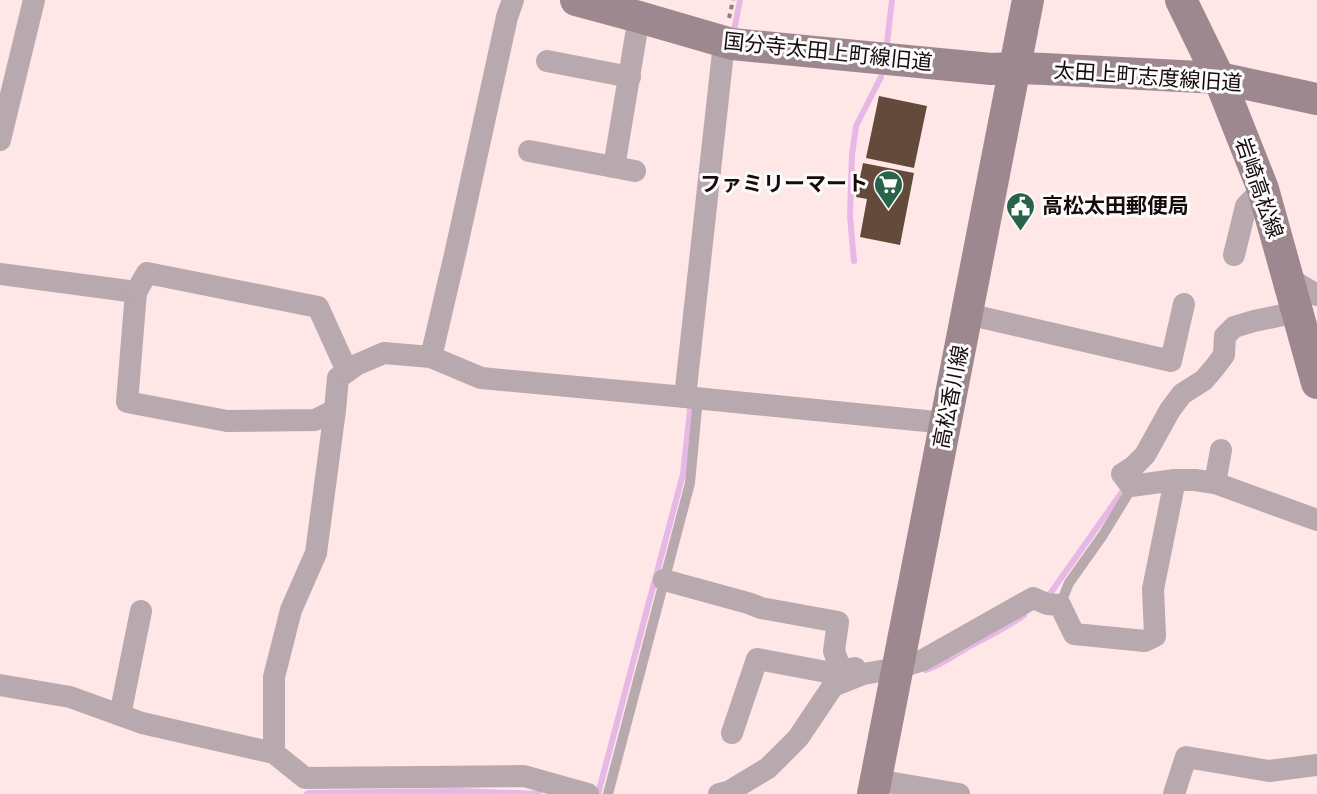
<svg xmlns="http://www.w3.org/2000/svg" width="1317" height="794" font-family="Karla,'Noto Sans JP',sans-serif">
  <rect width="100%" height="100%" fill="#fee7e6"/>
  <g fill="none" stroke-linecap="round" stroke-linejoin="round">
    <g stroke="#e7b7e6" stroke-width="6">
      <polyline points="733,36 740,0"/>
      <polyline points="887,43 892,0"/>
      <polyline points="854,261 850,216 852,155 856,126 881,77"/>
      <polyline points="1047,598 1122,492 1129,492"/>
      <path d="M 926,670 C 943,664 956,654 972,645 C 990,636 1008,627 1024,615"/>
      <polyline points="307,794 309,793 458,791 539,794"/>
      <polyline points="598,794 683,474 691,401"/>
    </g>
  </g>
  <g fill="#634a3b">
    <polygon points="879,96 927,106 914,168 866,158"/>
    <polygon points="863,163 914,173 900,245 860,237 867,199 856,197"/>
  </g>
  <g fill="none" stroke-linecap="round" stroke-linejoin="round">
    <polyline stroke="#907e7e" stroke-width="4" stroke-dasharray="4.5 4.5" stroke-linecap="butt" points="729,18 733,0"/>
    <g stroke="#b8a9ae" stroke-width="10">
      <polyline points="1060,605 1069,583 1103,535 1128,494 1131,486"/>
      <polyline points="608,794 690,483 698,398"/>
    </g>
    <g stroke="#b8a9ae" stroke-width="22">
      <polyline points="547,61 630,77"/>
      <polyline points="0,140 34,0"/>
      <polyline points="529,151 635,171"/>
      <polyline points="614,167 639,17"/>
      <polyline points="1234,255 1246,206 1263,189"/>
      <polyline points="0,274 136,292 127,402 227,421 315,420 335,410 338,378 356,365 384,353 431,357 481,378 685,397 946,423"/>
      <polyline points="1288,278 1317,295"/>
      <polyline points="136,292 147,273 318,307 347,371"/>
      <polyline points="1297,312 1254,321 1234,327 1225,336 1224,355 1215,367 1204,380 1182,394 1170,410 1145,455 1133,467 1122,474 1131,486 1175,480 1195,480 1215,483 1317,520"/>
      <polyline points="967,314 1171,361 1184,304"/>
      <polyline points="431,357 456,250 507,17 513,0"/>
      <polyline points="685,397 724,43"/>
      <polyline points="1215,483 1221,450"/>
      <polyline points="664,580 748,603 761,608 838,622 834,651 841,671"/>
      <polyline points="0,685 70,697 142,723 274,753 305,778 524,776 588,794"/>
      <polyline points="120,715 141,611"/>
      <polyline points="732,733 757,659 832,673 855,668"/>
      <polyline points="274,753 274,677 291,610 316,553 335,410"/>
      <polyline points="876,780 959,794"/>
      <polyline points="719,794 730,791 768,768 798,738 833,686 863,674 898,668 923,660 1033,598 1047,604 1060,605 1074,634 1145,641 1155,636 1153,589 1175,480"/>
      <polyline points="1174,794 1186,757 1269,771 1317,765"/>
    </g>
    <g stroke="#9e888f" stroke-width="32">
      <polyline points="576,0 639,17 732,44 991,69 1014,68 1045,69 1219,78 1317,99"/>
      <polyline points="1181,0 1219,78 1263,189 1317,383"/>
      <polyline points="873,794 1028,0"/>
    </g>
  </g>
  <defs>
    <symbol id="supermarket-pin" viewBox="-11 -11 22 30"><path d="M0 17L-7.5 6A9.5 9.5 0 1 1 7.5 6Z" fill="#29634c" stroke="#fbfbfb"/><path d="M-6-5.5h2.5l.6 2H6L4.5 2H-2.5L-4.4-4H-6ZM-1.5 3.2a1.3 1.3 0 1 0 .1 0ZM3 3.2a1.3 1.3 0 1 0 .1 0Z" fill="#fff"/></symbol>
    <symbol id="civic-pin" viewBox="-11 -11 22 30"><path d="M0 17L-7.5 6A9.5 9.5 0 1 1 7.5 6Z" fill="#29634c" stroke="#fbfbfb"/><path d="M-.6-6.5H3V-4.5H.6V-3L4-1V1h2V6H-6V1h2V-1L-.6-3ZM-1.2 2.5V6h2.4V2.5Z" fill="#fff"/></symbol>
  </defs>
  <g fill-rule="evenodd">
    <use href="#supermarket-pin" x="872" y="168" width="33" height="45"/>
    <use href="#civic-pin" x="1004" y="190" width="33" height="45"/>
  </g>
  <g text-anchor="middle" stroke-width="6" stroke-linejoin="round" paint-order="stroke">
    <g font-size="21" fill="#160a0a" stroke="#fbfbfb">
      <text transform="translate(828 52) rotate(6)" y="7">国分寺太田上町線旧道</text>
      <text transform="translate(1148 77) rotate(4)" y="7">太田上町志度線旧道</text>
      <text transform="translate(1259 188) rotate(71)" y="7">岩崎高松線</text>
      <text transform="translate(951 397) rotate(-79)" y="7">高松香川線</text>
    </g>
    <g font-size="21" font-weight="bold" fill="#160a0a" stroke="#fbfbfb" text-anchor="end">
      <text x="868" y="191">ファミリーマート</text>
      <text x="1042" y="213" text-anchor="start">高松太田郵便局</text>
    </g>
  </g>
</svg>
